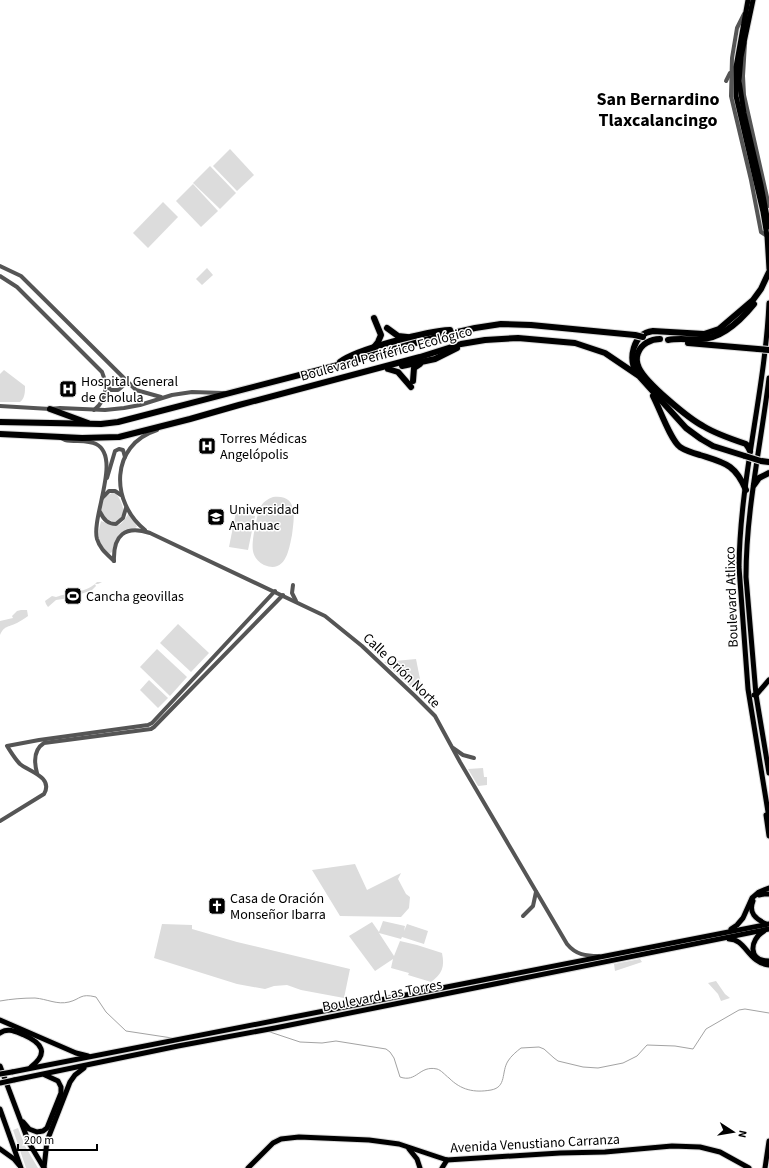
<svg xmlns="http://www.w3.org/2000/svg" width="769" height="1168" font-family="'Source Sans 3',sans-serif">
  <rect width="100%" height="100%" fill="#fff"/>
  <g fill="#dcdcdc">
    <polygon points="230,149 254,175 237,191 213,166"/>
    <polygon points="210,166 236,193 220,209 193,183"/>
    <polygon points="193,184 218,211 201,227 176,201"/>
    <polygon points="163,202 178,217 148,248 133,233"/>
    <polygon points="207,268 213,275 202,285 196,279"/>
    <path d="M 4,370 L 25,386 C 25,392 25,398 20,402 L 0,402 L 0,374 Z"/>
    <path d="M 112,493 L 115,493 C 121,499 123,506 124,514 L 116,522 L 105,519 L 101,512 L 103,498 Z"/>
    <path d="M 273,497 C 299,494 294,518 292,535 C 289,549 286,574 264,565 C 258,562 254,557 253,551 C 251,543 257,513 261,506 C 264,501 268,499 273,497 Z"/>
    <polygon points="236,512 255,516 248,550 229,547"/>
    <path d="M 129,513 L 136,524 L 137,527 C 122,534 116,535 112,552 L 109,554 C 97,542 97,537 101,521 C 117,527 118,530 129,513 Z"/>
    <path d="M 97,582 L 102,582 L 98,584 L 95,584 L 96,586 L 92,590 L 78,595 L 78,599 L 69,600 L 69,598 L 56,600 L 48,607 L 46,604 L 45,601 L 52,596 L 56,597 C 70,592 87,593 97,582 Z"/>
    <path d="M 21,610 L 27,610 L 28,616 C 25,618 21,621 17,623 C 7,628 5,625 0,635 L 0,621 L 13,618 L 12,616 L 17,611 Z"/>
    <polygon points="178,624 209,653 191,672 160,643"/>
    <polygon points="157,649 187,677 170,696 140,667"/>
    <polygon points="416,659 424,699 384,662"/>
    <polygon points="149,680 168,698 158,708 140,690"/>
    <polygon points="483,768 484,777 487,777 487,785 478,786 468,769"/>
    <polygon points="355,864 367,890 401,873 398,879 406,894 410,897 409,908 401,917 340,916 312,870"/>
    <path d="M 383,921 L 405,926 L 404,931 L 407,924 L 428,931 L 424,944 L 402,937 L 401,939 L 379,933 L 394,956 L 400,941 L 417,945 L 442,953 C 445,967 442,974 431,982 L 408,975 L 409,973 L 391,968 L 393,959 L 375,971 L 349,936 L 372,922 L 379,932 Z"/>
    <polygon points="162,924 192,925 192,929 237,942 350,969 344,998 301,990 287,985 274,986 265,989 237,984 154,958"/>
    <polygon points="640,959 642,962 615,971 614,964"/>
    <polygon points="716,981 725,994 730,998 721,1001 718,994 708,983"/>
    <polygon points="18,1128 25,1146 38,1168 26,1168 13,1130"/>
  </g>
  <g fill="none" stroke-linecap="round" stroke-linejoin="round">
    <g stroke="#a3a3a3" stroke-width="1">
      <path d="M 0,1001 C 11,999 23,998 35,998 C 47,999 57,1005 69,1002 C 81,999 80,993 96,997 L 106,1012 L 126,1031 L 172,1038"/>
      <path d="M 267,1031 L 300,1042 L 322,1043 L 336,1041 L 386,1049 L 390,1052 L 394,1058 L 400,1077 C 417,1083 419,1065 437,1069 C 441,1070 445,1075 449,1078 C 461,1090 474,1093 491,1090 C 507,1087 501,1072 508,1061 C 511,1056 517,1051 521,1048 L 539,1047 L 544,1049 L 554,1058 L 558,1061 L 583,1067 L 598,1068 L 623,1063 L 637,1056 L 647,1045 L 675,1046 L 693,1049 L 706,1029 L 739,1010 L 745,1009 L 769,1013"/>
    </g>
    <defs>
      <g id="major">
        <polyline points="748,0 736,67 736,96 763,212 767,236 769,269"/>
        <polyline points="753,0 741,57 739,81 744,113 761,185 769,227"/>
        <path d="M 769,303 C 765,391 740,478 739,567 L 748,689 L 769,818"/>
        <path d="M 769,378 C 761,444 746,510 746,577 L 756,695 L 769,773"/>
        <polyline points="754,695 756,695 769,680"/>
        <polyline points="766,815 769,836"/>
        <polyline points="759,895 764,894 769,894"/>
        <path d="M 753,901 C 748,913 756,919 766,924"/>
        <polyline points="731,929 737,925 743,918 752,898 759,892 769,888"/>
        <path d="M 764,931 C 749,940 748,961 769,961"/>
        <path d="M 729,939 C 746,939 748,963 769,965"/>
        <polyline points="0,1020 76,1053 88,1056"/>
        <path d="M 0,1033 C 8,1027 16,1032 24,1035 C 42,1043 49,1053 31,1067"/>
        <polyline points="0,1066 29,1143 44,1168"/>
        <polyline points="12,1072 769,924"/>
        <polyline points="14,1080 178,1046 275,1028 769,929"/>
        <polyline points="0,1109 21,1168"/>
        <polyline points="23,1122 29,1129 37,1132 43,1131 47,1128 61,1093 61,1087 58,1081 45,1075"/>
        <polyline points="0,1149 14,1159 19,1165"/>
        <polyline points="409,1149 417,1159 420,1168"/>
        <polyline points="44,1168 47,1141 70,1082 75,1075 84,1068"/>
        <polyline points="248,1168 273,1143 281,1139 299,1137 369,1140 399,1144 447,1160 560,1153 605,1152 672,1146 700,1147 720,1152 749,1168"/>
        <polyline points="442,1168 447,1160"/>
        <polyline points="765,1168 769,1141"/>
      </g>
      <g id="highway">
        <polyline points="387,328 398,336 407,337"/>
        <path d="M 660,339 C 651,339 641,344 638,353 C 636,358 637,364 639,368 C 646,383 688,418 703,426 C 716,434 731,439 746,444 L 748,447 L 750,451"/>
        <path d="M 668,340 C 679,338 689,340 700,339 C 721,339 741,320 754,304"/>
        <polyline points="688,343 758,349"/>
        <polyline points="374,347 378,342 381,335 374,318"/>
        <path d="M 340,362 C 357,349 428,331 450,330"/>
        <polyline points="402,366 435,359 457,348"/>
        <polyline points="388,369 398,372 411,387"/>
        <path d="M 637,374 C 628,359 632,334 653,331 L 704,334 L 719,329 L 753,300 L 761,289 L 769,272"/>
        <polyline points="413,381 414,368 420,364"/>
        <path d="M 653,396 C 660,409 670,439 680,447 C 686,451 693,453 700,455 C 725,463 735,464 746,490"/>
        <polyline points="50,409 88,423"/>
        <polyline points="0,422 101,424 118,422 338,365 440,336 475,328 501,324 531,325 635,335"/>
        <polyline points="0,434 82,438 119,437 190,419 239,405 420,357 461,344 485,340 518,338 575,343 605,353 639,376 686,428 701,439 713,446 745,456"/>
        <polyline points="761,461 769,462"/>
        <polyline points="754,485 759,478 769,473"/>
      </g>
    </defs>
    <use href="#major" stroke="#dbdbdb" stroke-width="7"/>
    <use href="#highway" stroke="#dbdbdb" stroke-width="8"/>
    <g stroke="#555" stroke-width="4">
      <polyline points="744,14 737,28 732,58 731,96 751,180 761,232 767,236 769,235"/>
      <polyline points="745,43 743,76 744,95 769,206"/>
      <polyline points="726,81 730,73"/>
      <polyline points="0,266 21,276 136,390 161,397"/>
      <path d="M 0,276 L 17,287 L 102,372 C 108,387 107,400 94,410"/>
      <polyline points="106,385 111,390 118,390 123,386 123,378"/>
      <polyline points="0,406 50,409 60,408 105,410 124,408 140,405 172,395 192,392 224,393"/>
      <path d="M 61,438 L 65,440 C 75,442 88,440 96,444 C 122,457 91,517 97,539 C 100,549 107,554 114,561"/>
      <polyline points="107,478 115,451 119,449 123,450 125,457"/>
      <polyline points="102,498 109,491 115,491 121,495"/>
      <path d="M 100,512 C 104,520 108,524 116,524 L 123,518 L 126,508"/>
      <path d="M 145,530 C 110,502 110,445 157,430"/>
      <path d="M 114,561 C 113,535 125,525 150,533 L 325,616 L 362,646 L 415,696 L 435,716 L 460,762 L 567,944 C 576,955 586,956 599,956"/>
      <polyline points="293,585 292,593 296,601"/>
      <polyline points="453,748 463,755 474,758"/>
      <path d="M 37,773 C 34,762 33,750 44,743 L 151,729 L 154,727 L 283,595"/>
      <path d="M 0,821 L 44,794 C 54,777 28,771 20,764 C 15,759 11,752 7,746 L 39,740 L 148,725 L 152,723 L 275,591"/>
      <polyline points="523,916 533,906 536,892"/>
    </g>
    <use href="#major" stroke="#000" stroke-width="5"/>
    <use href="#highway" stroke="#000" stroke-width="6"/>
    <defs>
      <g id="major-bridge">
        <polyline points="0,1074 12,1072"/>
        <polyline points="0,1083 14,1080"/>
      </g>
      <g id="highway-bridge">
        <polyline points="635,335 643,337"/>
        <polyline points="758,349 769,350"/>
        <polyline points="745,456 761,461"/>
      </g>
    </defs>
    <use href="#major-bridge" stroke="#dbdbdb" stroke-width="7" stroke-linecap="butt"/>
    <use href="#highway-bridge" stroke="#dbdbdb" stroke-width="8" stroke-linecap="butt"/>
    <use href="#major-bridge" stroke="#000" stroke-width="5"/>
    <use href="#highway-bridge" stroke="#000" stroke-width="6"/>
  </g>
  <defs>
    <symbol id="hospital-square" viewBox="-11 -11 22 22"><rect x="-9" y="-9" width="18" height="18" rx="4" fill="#000" stroke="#fff"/><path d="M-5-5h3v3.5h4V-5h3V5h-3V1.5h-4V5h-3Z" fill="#fff"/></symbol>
    <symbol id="university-square" viewBox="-11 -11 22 22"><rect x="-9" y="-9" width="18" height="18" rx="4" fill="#000" stroke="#fff"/><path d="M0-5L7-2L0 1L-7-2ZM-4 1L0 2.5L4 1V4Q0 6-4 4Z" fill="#fff"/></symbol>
    <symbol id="stadium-square" viewBox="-11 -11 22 22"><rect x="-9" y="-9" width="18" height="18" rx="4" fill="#000" stroke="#fff"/><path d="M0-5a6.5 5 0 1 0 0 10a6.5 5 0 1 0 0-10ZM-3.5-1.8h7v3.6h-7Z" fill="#fff"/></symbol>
    <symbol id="church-square" viewBox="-11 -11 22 22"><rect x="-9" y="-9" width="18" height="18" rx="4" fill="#000" stroke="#fff"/><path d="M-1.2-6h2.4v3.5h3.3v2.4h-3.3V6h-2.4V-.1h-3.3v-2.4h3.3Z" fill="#fff"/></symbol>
  </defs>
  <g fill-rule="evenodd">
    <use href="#hospital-square" x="58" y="379" width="20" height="20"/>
    <use href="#hospital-square" x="197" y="436" width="20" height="20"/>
    <use href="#university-square" x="206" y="507" width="20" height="20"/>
    <use href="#stadium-square" x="63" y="586" width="20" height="20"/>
    <use href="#church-square" x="207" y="896" width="20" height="20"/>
  </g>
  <g text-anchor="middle" stroke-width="3" stroke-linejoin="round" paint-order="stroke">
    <g font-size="14" fill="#000" stroke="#fff">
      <text transform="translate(386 353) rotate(-15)" y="5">Boulevard Periférico Ecológico</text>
      <text transform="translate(731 597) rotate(-92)" y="5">Boulevard Atlixco</text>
      <text transform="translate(402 670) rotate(44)" y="5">Calle Orión Norte</text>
      <text transform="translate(382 995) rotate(-11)" y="5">Boulevard Las Torres</text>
      <text transform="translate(535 1143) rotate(-3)" y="5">Avenida Venustiano Carranza</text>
    </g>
    <g font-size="14" fill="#000" stroke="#fff" text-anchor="start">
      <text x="81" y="386">Hospital General<tspan x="81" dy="16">de Cholula</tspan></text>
      <text x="220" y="443">Torres Médicas<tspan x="220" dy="16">Angelópolis</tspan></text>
      <text x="229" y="514">Universidad<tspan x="229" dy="16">Anahuac</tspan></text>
      <text x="86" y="601">Cancha geovillas</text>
      <text x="230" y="903">Casa de Oración<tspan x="230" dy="16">Monseñor Ibarra</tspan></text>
    </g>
    <g font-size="18" font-weight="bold" fill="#000" stroke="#fff">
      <text x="658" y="105">San Bernardino<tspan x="658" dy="21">Tlaxcalancingo</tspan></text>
    </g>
  </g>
  <g transform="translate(733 1132) rotate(102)" stroke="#ffffff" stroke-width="3" paint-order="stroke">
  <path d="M0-3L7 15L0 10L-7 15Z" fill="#000000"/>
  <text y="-6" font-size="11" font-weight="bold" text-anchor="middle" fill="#000000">N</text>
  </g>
  <path d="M18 1144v6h79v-6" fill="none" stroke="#000000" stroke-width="2"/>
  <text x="24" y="1144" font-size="12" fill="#000000" stroke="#ffffff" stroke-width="3" paint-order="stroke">200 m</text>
</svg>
